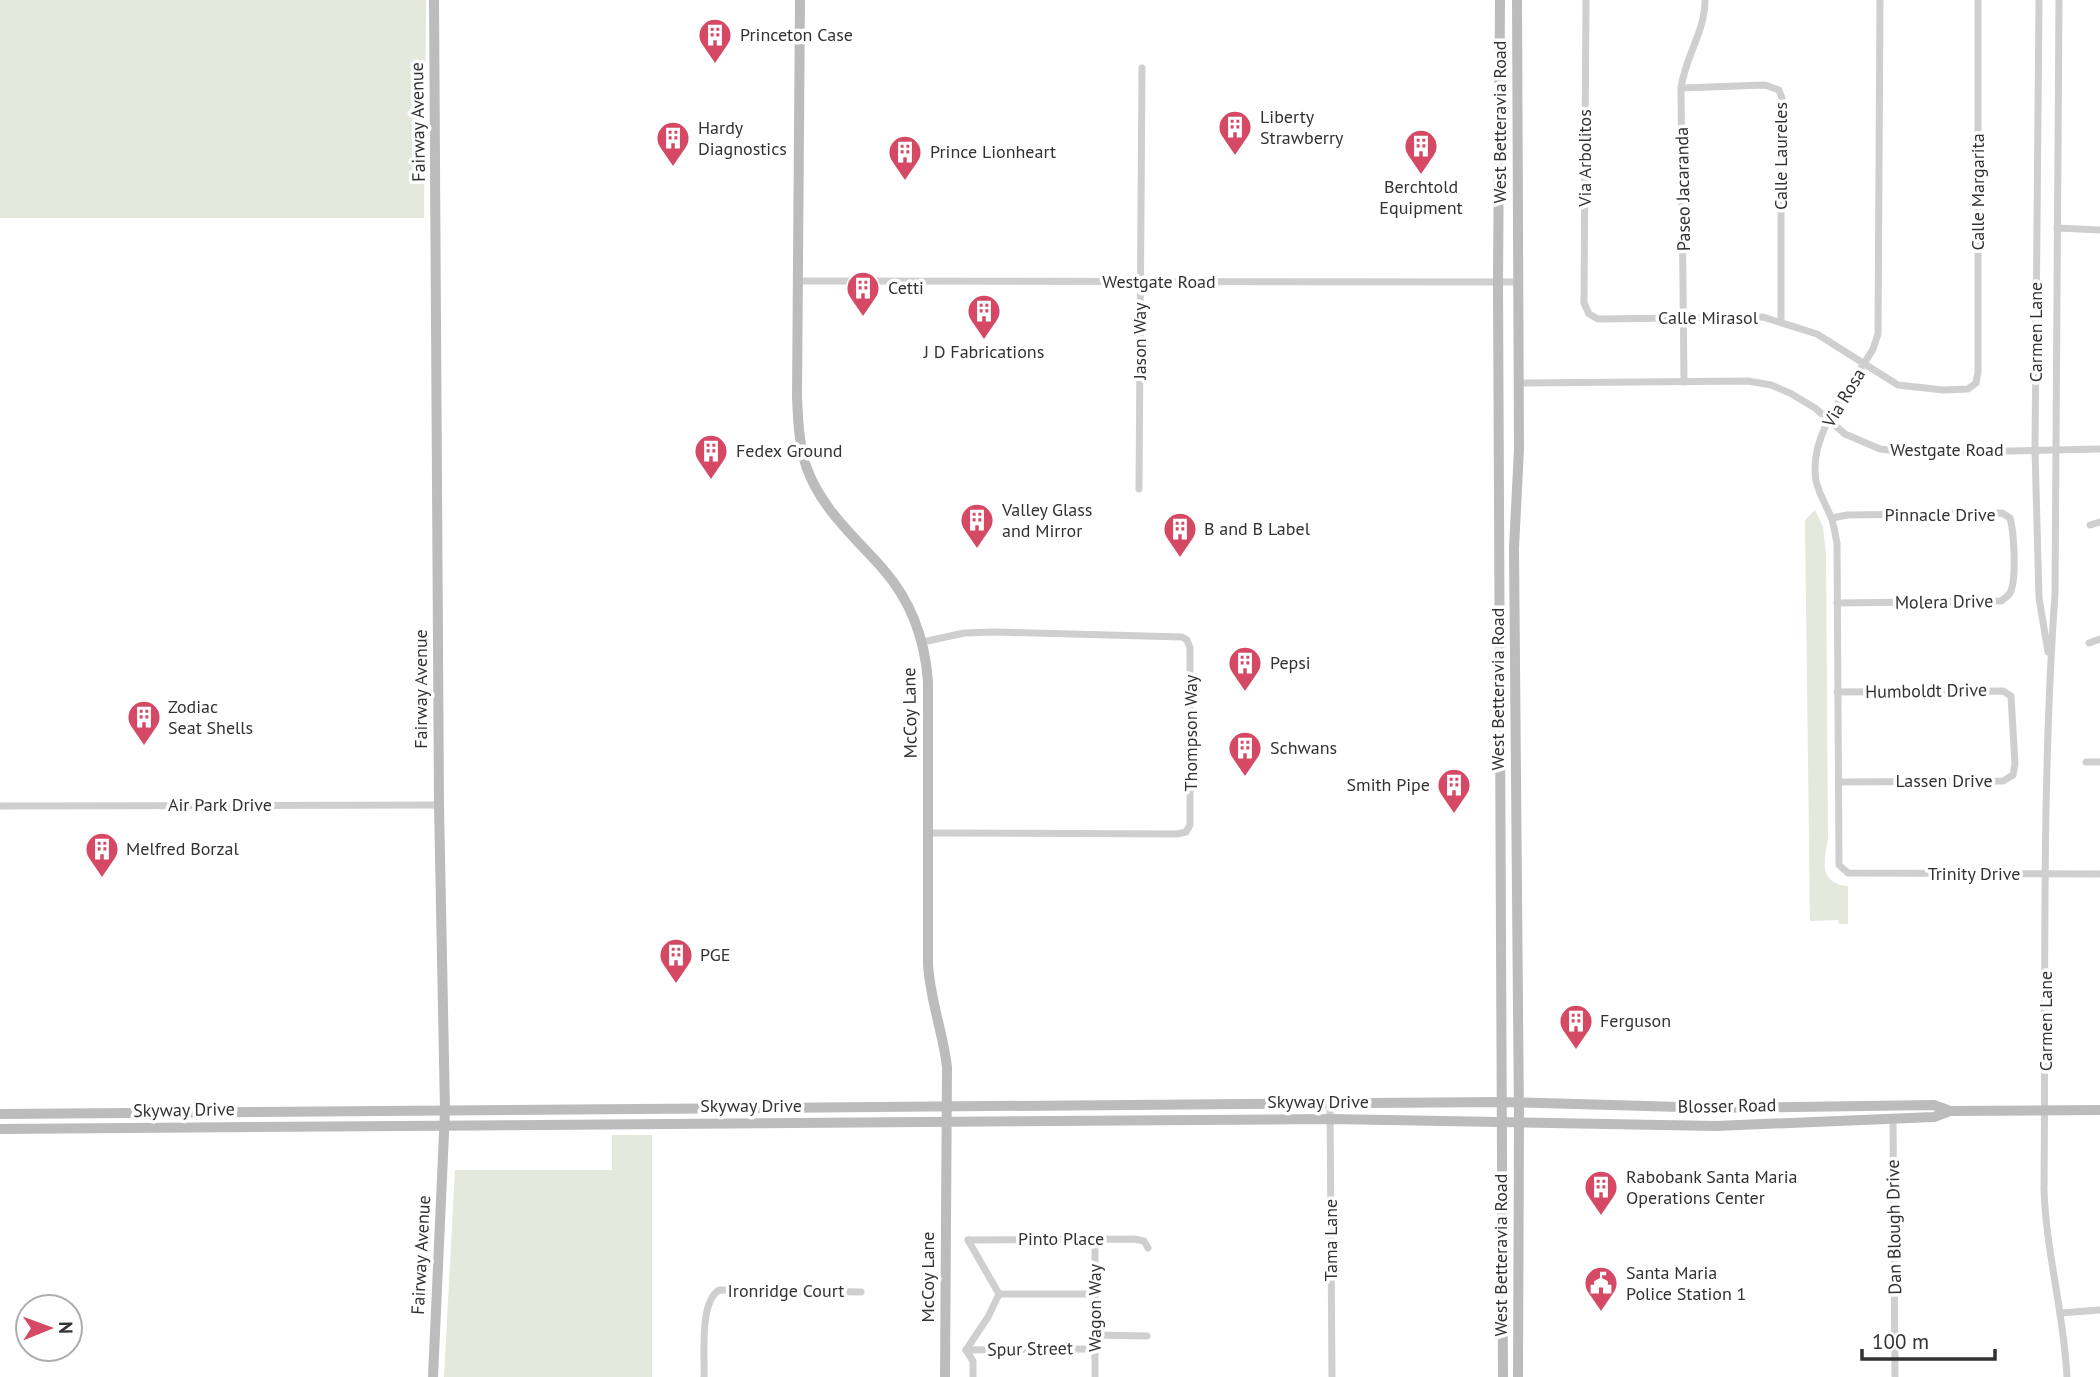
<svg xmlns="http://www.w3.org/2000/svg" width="2100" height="1377" font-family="'PT Sans',sans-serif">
  <rect width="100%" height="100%" fill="#fff"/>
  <g fill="#e4e8dd">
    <polygon points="0,0 426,0 424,218 0,218"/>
    <path d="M 1815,510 L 1823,527 L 1826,554 L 1828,839 C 1824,860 1818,883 1848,886 L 1848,924 L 1839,924 L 1838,920 L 1810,921 L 1805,520 Z"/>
    <polygon points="612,1135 652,1135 652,1377 444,1377 455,1170 612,1170"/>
  </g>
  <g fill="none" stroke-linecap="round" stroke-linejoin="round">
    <g stroke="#cfcfcf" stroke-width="7">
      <polyline points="1586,0 1584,303 1589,314 1598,319 1763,317 1817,334 1898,385 1943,390 1968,389 1976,383 1978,372 1978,0"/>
      <path d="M 1880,0 L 1878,334 L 1873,349 C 1850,389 1808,432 1816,481 C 1819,494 1826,505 1831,517 C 1834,525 1835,534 1837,543 L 1839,865 L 1848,873 L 2100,874"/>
      <polyline points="2039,0 2035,450 2039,598 2048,652"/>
      <path d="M 2059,0 L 2055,594 C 2041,791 2046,991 2044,1189 C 2046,1252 2064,1313 2067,1377"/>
      <polyline points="1681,88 1765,85 1779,90 1784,104 1781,117 1781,321"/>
      <polyline points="2057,228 2100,230"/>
      <polyline points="799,281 1519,282"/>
      <path d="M 1684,382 L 1681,88 C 1685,57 1705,32 1705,0"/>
      <polyline points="1519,383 1748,381 1771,385 1790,393 1815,408 1845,434 1880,449 1911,453 2100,449"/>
      <polyline points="1139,489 1142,68"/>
      <path d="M 1832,518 L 1847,515 L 2002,513 L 2010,518 C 2014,532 2017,580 2010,593 C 2008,596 2004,599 2001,601 L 1837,603"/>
      <polyline points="2090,525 2100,522"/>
      <polyline points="923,642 964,633 994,632 1182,637 1187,640 1190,648 1190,825 1186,832 1177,834 928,833"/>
      <polyline points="2089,643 2100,639"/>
      <polyline points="1837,692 2003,691 2011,696 2015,764 2013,775 2003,781 1839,782"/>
      <polyline points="2086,762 2100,762"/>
      <polyline points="0,806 439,805"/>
      <polyline points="1330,1102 1332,1377"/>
      <polyline points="1893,1118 1895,1377"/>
      <polyline points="968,1240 1134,1239 1144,1241 1148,1248"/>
      <polyline points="999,1294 1095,1294"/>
      <polyline points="2060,1313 2100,1310"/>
      <polyline points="1095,1335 1147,1336"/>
      <polyline points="966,1350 1095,1349"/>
      <polyline points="966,1350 988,1317 999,1294 968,1240"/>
      <polyline points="966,1350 973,1361 973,1377"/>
      <path d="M 704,1377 C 705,1355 699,1303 719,1290 L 861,1292"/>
      <polyline points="1095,1377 1095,1239"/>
    </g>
    <g stroke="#bcbcbc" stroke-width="10">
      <path d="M 800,0 L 797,397 C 798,420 799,444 806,466 C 821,509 855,537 883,569 C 912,602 925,639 928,682 L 928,964 C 930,1000 943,1032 947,1067 L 945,1377"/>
      <polyline points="1500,0 1498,282 1503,1377"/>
      <polyline points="1517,0 1519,449 1514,548 1519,1121 1518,1377"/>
      <polyline points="0,1114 1502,1102 1715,1108 1934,1105 1950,1111 2100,1110"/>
      <polyline points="0,1129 1330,1119 1716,1126 1934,1117 1950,1111"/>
      <polyline points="433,1377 445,1111 439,805 434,0"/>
    </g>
  </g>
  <defs>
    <symbol id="building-pin" viewBox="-11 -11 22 30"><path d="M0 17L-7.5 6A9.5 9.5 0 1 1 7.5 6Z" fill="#d54965" stroke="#fff"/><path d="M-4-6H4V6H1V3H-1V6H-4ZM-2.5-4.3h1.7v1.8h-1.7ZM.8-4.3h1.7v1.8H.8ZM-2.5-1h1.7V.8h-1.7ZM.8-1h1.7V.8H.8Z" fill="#fff"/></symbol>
    <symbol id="civic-pin" viewBox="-11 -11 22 30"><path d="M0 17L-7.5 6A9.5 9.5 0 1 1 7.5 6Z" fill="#d54965" stroke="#fff"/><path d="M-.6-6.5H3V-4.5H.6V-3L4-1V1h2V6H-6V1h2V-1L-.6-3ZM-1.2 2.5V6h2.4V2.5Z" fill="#fff"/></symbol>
  </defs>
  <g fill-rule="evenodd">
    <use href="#building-pin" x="696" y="16" width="38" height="52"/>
    <use href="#building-pin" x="1216" y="108" width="38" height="52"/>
    <use href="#building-pin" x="654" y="119" width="38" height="52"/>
    <use href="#building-pin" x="1402" y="127" width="38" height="52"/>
    <use href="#building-pin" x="886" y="133" width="38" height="52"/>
    <use href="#building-pin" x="844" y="269" width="38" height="52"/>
    <use href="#building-pin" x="965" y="292" width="38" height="52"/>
    <use href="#building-pin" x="692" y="432" width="38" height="52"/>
    <use href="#building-pin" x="958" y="501" width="38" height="52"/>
    <use href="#building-pin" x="1161" y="510" width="38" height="52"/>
    <use href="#building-pin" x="1226" y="644" width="38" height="52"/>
    <use href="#building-pin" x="125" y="698" width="38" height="52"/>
    <use href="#building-pin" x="1226" y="729" width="38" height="52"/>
    <use href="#building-pin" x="1435" y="766" width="38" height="52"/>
    <use href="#building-pin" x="83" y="830" width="38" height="52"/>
    <use href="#building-pin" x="657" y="936" width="38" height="52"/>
    <use href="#building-pin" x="1557" y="1002" width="38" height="52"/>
    <use href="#building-pin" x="1582" y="1168" width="38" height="52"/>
    <use href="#civic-pin" x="1582" y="1264" width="38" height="52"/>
  </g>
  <g text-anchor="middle" stroke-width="7" stroke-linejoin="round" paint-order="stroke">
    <g font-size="18" fill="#323232" stroke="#fff" text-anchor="start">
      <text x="740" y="41">Princeton Case</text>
      <text x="1260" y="123">Liberty<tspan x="1260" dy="21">Strawberry</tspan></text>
      <text x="698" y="134">Hardy<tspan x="698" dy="21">Diagnostics</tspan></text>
      <text x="930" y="158">Prince Lionheart</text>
      <text x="1421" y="193" text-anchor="middle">Berchtold<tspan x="1421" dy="21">Equipment</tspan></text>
      <text x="888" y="294">Cetti</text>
      <text x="984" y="358" text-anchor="middle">J D Fabrications</text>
      <text x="736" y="457">Fedex Ground</text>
      <text x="1002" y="516">Valley Glass<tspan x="1002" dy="21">and Mirror</tspan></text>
      <text x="1204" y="535">B and B Label</text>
      <text x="1270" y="669">Pepsi</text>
      <text x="168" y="713">Zodiac<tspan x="168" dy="21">Seat Shells</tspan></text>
      <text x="1270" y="754">Schwans</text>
      <text x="1430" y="791" text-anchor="end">Smith Pipe</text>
      <text x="126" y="855">Melfred Borzal</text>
      <text x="700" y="961">PGE</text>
      <text x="1600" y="1027">Ferguson</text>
      <text x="1626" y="1183">Rabobank Santa Maria<tspan x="1626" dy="21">Operations Center</tspan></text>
      <text x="1626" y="1279">Santa Maria<tspan x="1626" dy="21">Police Station 1</tspan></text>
    </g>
    <g font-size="18" fill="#323232" stroke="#fff">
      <text transform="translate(418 122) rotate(-91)" y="6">Fairway Avenue</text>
      <text transform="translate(1500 122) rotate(-90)" y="6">West Betteravia Road</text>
      <text transform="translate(1781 156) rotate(-90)" y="6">Calle Laureles</text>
      <text transform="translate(1585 158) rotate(-90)" y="6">Via Arbolitos</text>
      <text transform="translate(1683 189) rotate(-91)" y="6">Paseo Jacaranda</text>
      <text transform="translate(1978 192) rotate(-90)" y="6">Calle Margarita</text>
      <text x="1159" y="288">Westgate Road</text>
      <text x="1708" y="324">Calle Mirasol</text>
      <text transform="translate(2036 332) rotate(-90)" y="6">Carmen Lane</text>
      <text transform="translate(1140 341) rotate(-90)" y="6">Jason Way</text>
      <text transform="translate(1844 398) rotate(-59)" y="6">Via Rosa</text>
      <text x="1947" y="456">Westgate Road</text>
      <text x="1940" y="521">Pinnacle Drive</text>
      <text transform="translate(1944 602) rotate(-1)" y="6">Molera Drive</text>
      <text transform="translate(421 689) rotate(-90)" y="6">Fairway Avenue</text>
      <text transform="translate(1498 689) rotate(-90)" y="6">West Betteravia Road</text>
      <text transform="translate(1926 691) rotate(-1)" y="6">Humboldt Drive</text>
      <text transform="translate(910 713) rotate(-91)" y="6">McCoy Lane</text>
      <text transform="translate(1191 733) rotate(-90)" y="6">Thompson Way</text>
      <text x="1944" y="787">Lassen Drive</text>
      <text x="220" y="811">Air Park Drive</text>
      <text x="1974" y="880">Trinity Drive</text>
      <text transform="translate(2046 1021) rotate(-90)" y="6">Carmen Lane</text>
      <text x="1318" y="1108">Skyway Drive</text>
      <text x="751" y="1112">Skyway Drive</text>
      <text transform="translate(1727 1106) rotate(-1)" y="6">Blosser Road</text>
      <text transform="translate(184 1110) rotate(-1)" y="6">Skyway Drive</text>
      <text transform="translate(1894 1227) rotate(-91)" y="6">Dan Blough Drive</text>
      <text x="1061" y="1245">Pinto Place</text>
      <text transform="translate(1331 1240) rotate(-90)" y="6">Tama Lane</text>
      <text transform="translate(421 1255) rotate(-87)" y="6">Fairway Avenue</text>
      <text transform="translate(1501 1255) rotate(-90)" y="6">West Betteravia Road</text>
      <text transform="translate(928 1277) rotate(-90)" y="6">McCoy Lane</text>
      <text x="786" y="1297">Ironridge Court</text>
      <text transform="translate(1095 1308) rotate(-90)" y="6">Wagon Way</text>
      <text transform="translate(1030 1349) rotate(-1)" y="6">Spur Street</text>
    </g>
  </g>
  <g transform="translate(49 1328) rotate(89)"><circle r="33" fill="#ffffff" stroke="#adadad" stroke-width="2"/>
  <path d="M0-5L12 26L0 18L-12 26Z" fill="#d54965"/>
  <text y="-10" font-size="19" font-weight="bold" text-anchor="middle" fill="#323232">N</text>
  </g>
  <path d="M1862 1349v10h133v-10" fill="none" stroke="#323232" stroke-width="3.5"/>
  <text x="1872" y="1349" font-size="21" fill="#323232" stroke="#ffffff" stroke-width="5" paint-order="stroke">100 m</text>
</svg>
